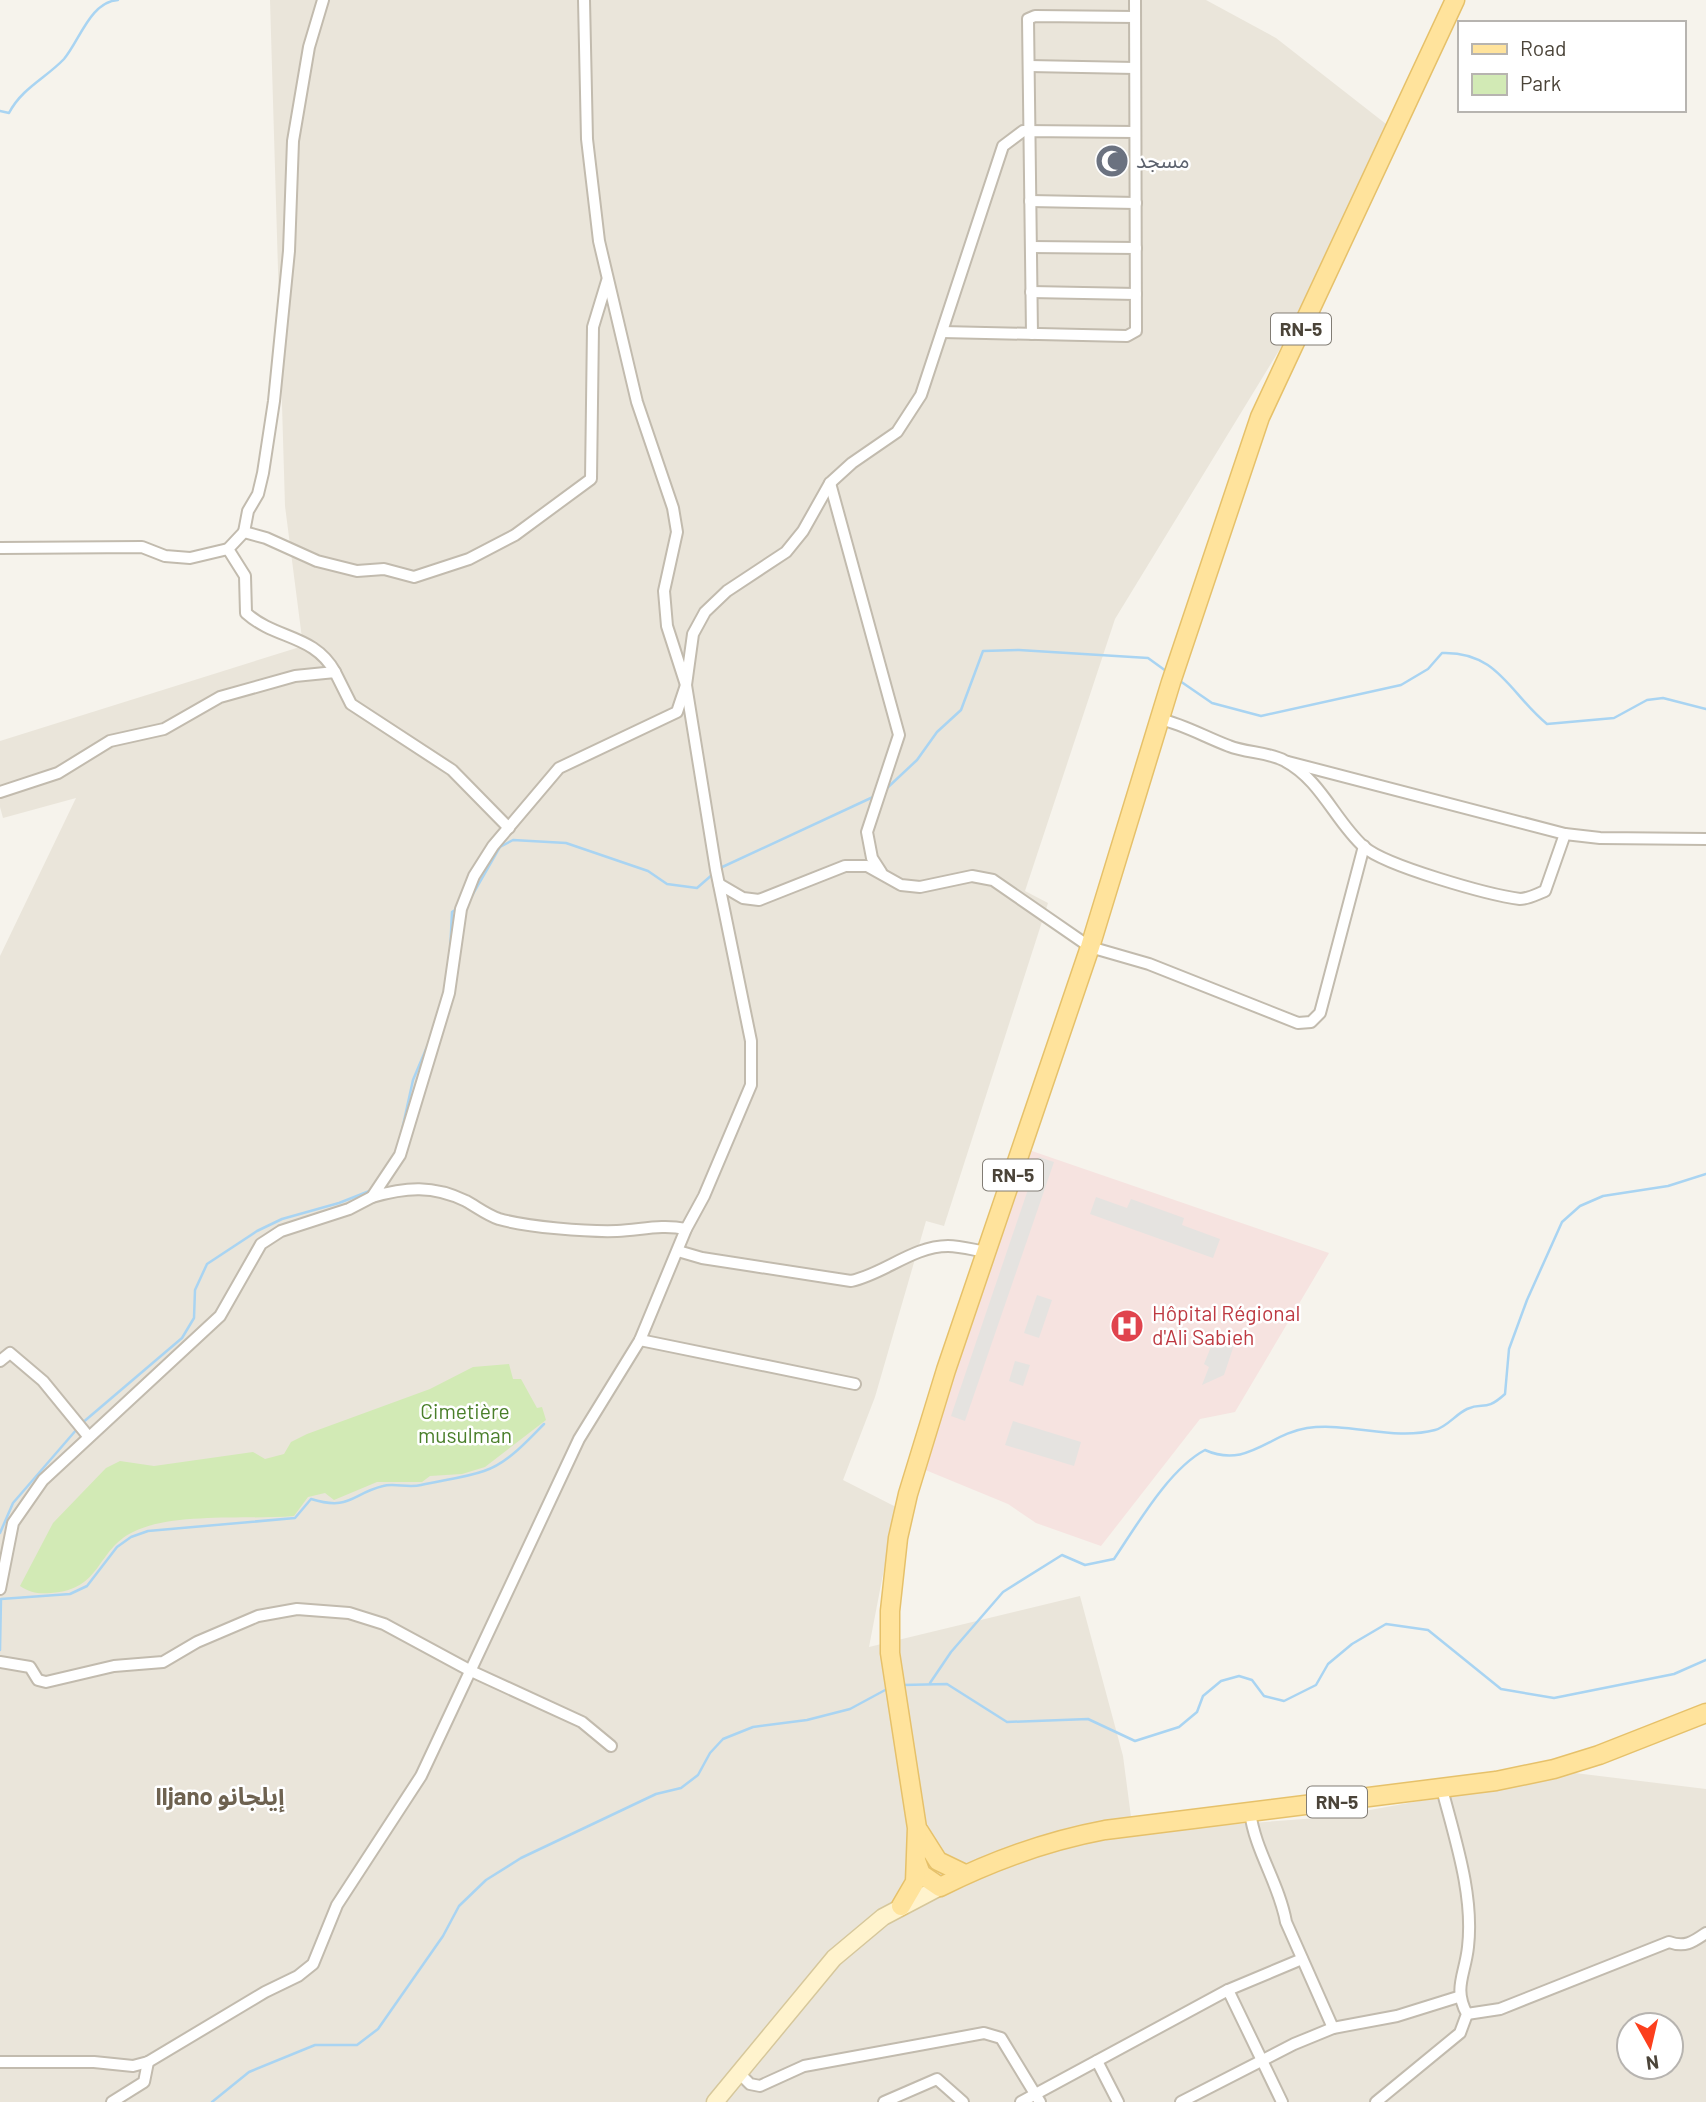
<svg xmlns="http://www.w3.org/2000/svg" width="1706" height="2102" font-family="Barlow,'Noto Sans Arabic',sans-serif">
  <rect width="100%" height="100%" fill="#f6f3ec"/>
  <path fill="#eae5da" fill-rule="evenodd" d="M 270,0 L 1206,0 L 1276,38 L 1386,124 L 1286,339 L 1115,619 L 1025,891 L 1048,903 L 944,1226 L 926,1221 L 875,1397 L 843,1480 L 896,1507 L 869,1647 L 1080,1596 L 1123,1756 L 1133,1832 L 1331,1817 L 1575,1773 L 1706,1789 L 1706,2102 L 0,2102 L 0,956 L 76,798 L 3,818 L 0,807 L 0,741 L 303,646 L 285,506 ZM 1629,2025 L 1671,2025 L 1671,2067 L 1629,2067 Z"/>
  <polygon fill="#f6e3e0" points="1029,1150 1329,1253 1235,1412 1200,1419 1101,1546 1036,1523 1008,1504 923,1469 943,1399"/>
  <path fill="#d2eab5" d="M 509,1364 L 513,1379 L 521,1379 L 537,1408 L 542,1407 L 546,1420 L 485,1467 L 462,1474 L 430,1476 L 422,1482 L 377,1482 L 334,1500 L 325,1493 L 308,1497 L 294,1516 C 249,1520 173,1512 133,1532 C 96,1550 102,1590 51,1593 C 38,1594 31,1593 20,1586 L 53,1523 L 106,1468 L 120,1461 L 154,1466 L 253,1452 L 265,1459 L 284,1454 L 291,1442 L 307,1434 L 430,1389 L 473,1367 Z"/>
  <g fill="#e5e3e0">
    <polygon points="1039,1157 1054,1162 965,1421 951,1416"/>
    <polygon points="1096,1197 1127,1208 1131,1199 1184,1218 1182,1225 1220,1239 1213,1258 1090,1214"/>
    <polygon points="1037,1295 1052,1300 1039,1338 1024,1333"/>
    <polygon points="1217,1332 1236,1339 1224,1375 1202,1385 1209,1367 1204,1364"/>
    <polygon points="1015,1361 1030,1365 1023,1386 1009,1381"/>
    <polygon points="1013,1421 1081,1442 1074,1466 1005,1445"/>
  </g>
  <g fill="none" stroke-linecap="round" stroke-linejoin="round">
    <g stroke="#a9d4f2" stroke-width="2.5">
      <path d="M 0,111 L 9,113 C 22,88 46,78 64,59 C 80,40 90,2 118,0"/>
      <path d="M 1180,681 L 1212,703 L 1261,716 L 1401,685 L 1428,669 L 1442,653 C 1498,651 1510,694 1547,724 L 1614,718 L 1647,700 L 1663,698 L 1706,709"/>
      <polyline points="885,790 917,760 937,732 961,710 983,651 1019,650 1148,658 1166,671"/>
      <polyline points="718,869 873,797"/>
      <polyline points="469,901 500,847 513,840 566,843 648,871 667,884 697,888 713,874"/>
      <polyline points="450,954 452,912 458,908"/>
      <polyline points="435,1022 445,988"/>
      <polyline points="400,1139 413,1080 429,1042"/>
      <polyline points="81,1424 182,1338 194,1318 195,1290 207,1264 257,1231 282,1219 339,1203 372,1190"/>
      <polyline points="0,1533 13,1503 77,1429"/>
      <path d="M 0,1650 L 1,1599 L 70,1594 L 87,1586 L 117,1547 L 131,1537 L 148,1531 L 295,1518 L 311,1499 C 350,1511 351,1494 383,1486 C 393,1483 409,1488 421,1485 C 442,1480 464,1478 484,1471 C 508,1463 527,1441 544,1424"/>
      <path d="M 930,1683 L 951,1652 L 1003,1592 L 1062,1555 L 1085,1565 L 1114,1559 C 1137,1525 1169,1469 1205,1450 C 1247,1469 1269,1434 1307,1428 C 1350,1422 1393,1441 1435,1430 C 1447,1427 1456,1414 1467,1409 C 1484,1401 1484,1413 1505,1394 L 1509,1349 L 1527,1300 L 1562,1222 L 1580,1206 L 1603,1196 L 1668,1186 L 1706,1174"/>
      <polyline points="903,1685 947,1684 1007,1722 1088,1719 1135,1741 1179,1727 1197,1712 1203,1696 1221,1681 1239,1676 1252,1680 1264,1696 1284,1701 1316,1685 1328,1664 1352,1644 1386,1624 1428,1630 1501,1689 1554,1698 1674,1674 1706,1660"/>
      <polyline points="212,2102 249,2072 315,2045 357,2045 378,2029 443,1936 459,1906 486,1880 521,1858 656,1794 681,1788 698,1775 710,1753 723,1739 753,1727 807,1720 850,1709 887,1689"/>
    </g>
    <defs>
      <g id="minor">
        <polyline points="1029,66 1135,68"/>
        <polyline points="1030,201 1136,203"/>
        <polyline points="1031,247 1136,248"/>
        <polyline points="1031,292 1136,294"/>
        <polyline points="942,332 1127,336 1136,331 1135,0"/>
        <polyline points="1032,334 1028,19 1035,16 1135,17"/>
        <polyline points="830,483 899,735 867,832 872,858 881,872"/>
        <polyline points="244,532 248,511 258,494 263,473 274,401 289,251 293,141 309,47 323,0"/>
        <polyline points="0,548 142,547 165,556 190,558 228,549 244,532 266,538 317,561 357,571 384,569 414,577 469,559 515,535 591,479 593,327 607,281"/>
        <path d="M 228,549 L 245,576 L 246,613 C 276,640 314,634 335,672"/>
        <path d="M 1160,719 C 1185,725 1205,737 1229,746 C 1246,753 1269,752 1285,761 C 1321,780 1335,821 1364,847 C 1386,866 1489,895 1520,899 C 1528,899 1537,894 1545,891 L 1565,834 L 1600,838 L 1706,839"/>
        <polyline points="1288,762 1565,834"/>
        <polyline points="0,792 58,773 110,741 164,729 220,697 295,676 335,672 351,704 452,770 509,828"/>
        <polyline points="719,884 743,898 759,900 845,866 867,866 901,885 920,887 972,876 993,880 1090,947 1149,964 1298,1023 1311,1022 1320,1013 1364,846"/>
        <path d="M 686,1229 C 661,1224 641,1230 617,1231 C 587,1232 527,1227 499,1219 C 487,1215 477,1207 466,1201 C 433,1185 406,1187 372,1197 L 400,1155 L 449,993 L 461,909 L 474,876 L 493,846 L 559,768 L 677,712 L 686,685 L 693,634 L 705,612 L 727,591 L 786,552 L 803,531 L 830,483 L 852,463 L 897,432 L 921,395 L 1003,146 L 1023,131 L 1135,132"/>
        <path d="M 678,1251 L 702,1258 L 851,1281 C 884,1274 913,1246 948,1246 C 960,1246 974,1250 986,1252"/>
        <polyline points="640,1340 855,1384"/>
        <polyline points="0,1361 10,1353 43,1381 88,1436"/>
        <polyline points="0,1589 13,1523 43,1480 220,1316 261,1244 281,1231 349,1209 372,1197"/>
        <polyline points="0,1662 30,1667 38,1680 46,1682 114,1666 163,1662 197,1642 258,1616 297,1609 349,1613 384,1624 471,1671 582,1722 611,1746"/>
        <path d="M 1250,1812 C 1255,1851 1279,1883 1286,1922 L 1333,2028"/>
        <polyline points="1228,1990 1282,2102"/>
        <path d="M 1467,2014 L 1500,2009 L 1669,1942 C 1685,1948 1693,1942 1706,1933"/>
        <polyline points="1097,2061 1118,2102"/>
        <polyline points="0,2062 94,2062 133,2066 148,2062 265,1992 298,1976 313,1964 337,1905 421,1776 579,1439 640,1340 686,1229 704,1196 751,1085 751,1041 716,870 686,685 667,626 664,591 677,532 673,508 637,402 599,241 587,139 584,0"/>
        <polyline points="739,2073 750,2084 760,2086 804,2066 984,2033 1001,2038 1040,2102"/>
        <polyline points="112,2102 144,2082 148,2062"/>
        <polyline points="884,2102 937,2079 963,2102"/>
        <polyline points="1021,2102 1228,1990 1302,1959"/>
        <polyline points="1181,2102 1294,2044 1333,2028 1397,2016 1458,1997"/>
        <path d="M 1376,2102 L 1460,2033 L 1467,2014 C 1453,1988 1465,1975 1468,1947 C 1474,1895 1455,1839 1442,1789"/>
      </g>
      <polyline id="secondary" points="715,2102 834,1958 883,1917 940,1887"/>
      <g id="primary">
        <polyline points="919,1831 938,1861 965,1874"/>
        <path d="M 917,1863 L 921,1874 L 940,1887 C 994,1860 1046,1841 1105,1830 L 1496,1781 L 1554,1769 L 1599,1755 L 1706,1713"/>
        <polyline points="901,1906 915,1882 917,1828 890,1653 890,1611 898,1538 908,1494 946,1370 1090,947 1171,682 1260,417 1455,0"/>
      </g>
    </defs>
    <use href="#minor" stroke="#c2bbae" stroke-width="14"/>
    <use href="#secondary" stroke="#d6c79b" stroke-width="19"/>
    <use href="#primary" stroke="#e6c16a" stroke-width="21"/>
    <use href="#minor" stroke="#fff" stroke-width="10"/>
    <use href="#secondary" stroke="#fff3cd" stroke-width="16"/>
    <use href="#primary" stroke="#ffe39c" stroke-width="18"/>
  </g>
  <defs>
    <symbol id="mosque-disc" viewBox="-11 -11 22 22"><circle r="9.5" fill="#6b7280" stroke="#fff"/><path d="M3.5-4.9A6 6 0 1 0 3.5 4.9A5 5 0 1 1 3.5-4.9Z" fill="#fff"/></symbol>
    <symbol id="hospital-disc" viewBox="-11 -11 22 22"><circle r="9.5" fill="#e0444e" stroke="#fff"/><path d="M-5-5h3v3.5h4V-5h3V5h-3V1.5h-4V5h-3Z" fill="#fff"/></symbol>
  </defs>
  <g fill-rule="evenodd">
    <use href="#mosque-disc" x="1093" y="142" width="38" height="38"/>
    <use href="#hospital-disc" x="1108" y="1307" width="38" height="38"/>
  </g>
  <g text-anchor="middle" stroke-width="5" stroke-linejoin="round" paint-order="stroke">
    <g fill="#fff" stroke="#817c74" stroke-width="2">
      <rect x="1271" y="313.5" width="60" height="31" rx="5"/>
      <rect x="983" y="1159.5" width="60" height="31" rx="5"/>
      <rect x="1307" y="1786.5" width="60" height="31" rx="5"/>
    </g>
    <g font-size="19" font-weight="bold" fill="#4b4439">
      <text x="1301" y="336">RN-5</text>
      <text x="1013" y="1182">RN-5</text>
      <text x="1337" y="1809">RN-5</text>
    </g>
    <g font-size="21" fill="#5b616d" stroke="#fff" text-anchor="start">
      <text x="1136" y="168">مسجد</text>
    </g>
    <g font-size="21" fill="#be3a42" stroke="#fff" text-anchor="start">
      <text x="1152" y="1321">Hôpital Régional<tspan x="1152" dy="24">d'Ali Sabieh</tspan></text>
    </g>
    <g font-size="21" fill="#4a7f2a" stroke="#fff">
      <text x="465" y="1419">Cimetière<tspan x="465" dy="24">musulman</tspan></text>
    </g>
    <g font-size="24" font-weight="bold" fill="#6e6250" stroke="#fff">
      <text x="220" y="1805">Iljano إيلجانو</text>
    </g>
  </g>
  <rect x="1458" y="21" width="228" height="91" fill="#ffffff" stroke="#b7b4b0" stroke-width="2"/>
  <rect x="1472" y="44" width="35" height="10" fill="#ffe39c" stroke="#b7b4b0" stroke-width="2"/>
  <text x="1520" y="56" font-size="21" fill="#4b4439">Road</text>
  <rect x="1472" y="74" width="35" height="21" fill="#d2eab5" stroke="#b7b4b0" stroke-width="2"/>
  <text x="1520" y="91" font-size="21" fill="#4b4439">Park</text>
  <g transform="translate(1650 2046) rotate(172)"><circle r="33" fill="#ffffff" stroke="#b7b4b0" stroke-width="2"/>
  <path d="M0-5L12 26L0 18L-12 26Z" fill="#fc3f1d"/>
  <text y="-10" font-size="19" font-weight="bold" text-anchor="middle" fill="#4b4439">N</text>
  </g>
</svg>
